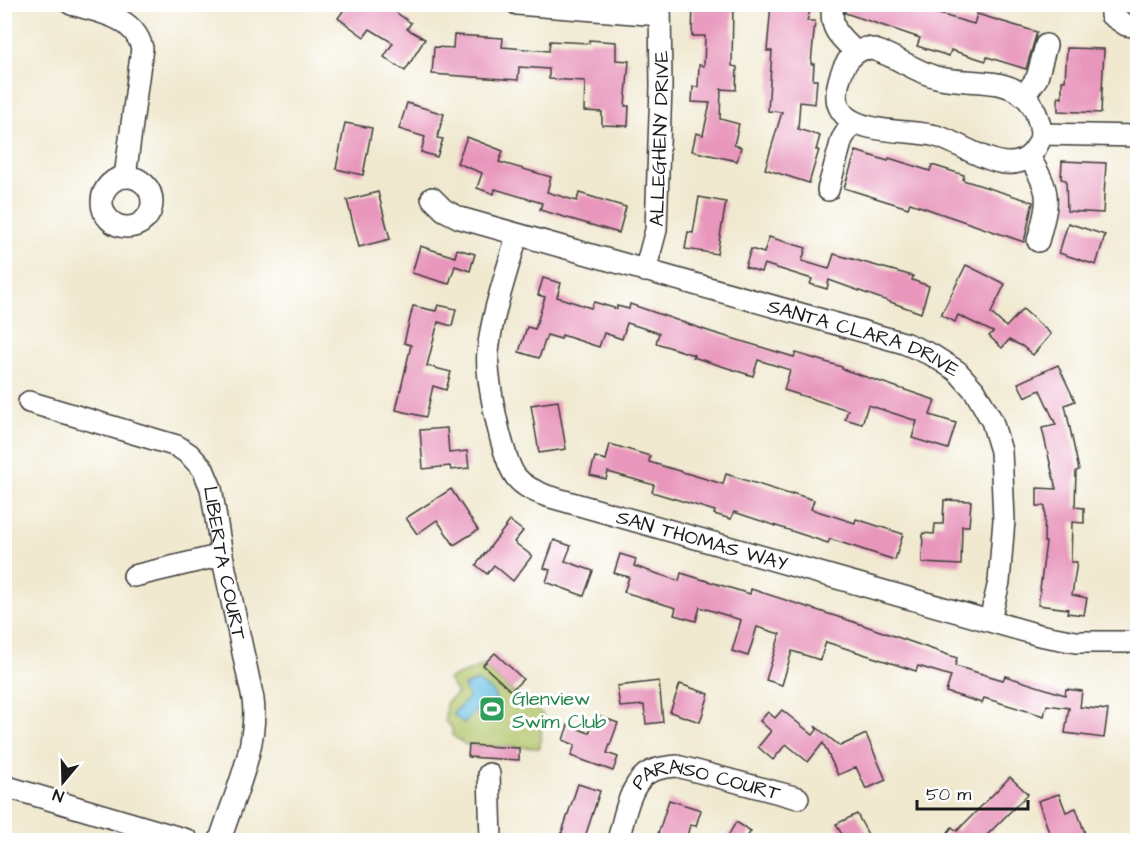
<svg xmlns="http://www.w3.org/2000/svg" width="1142" height="845" font-family="'Architects Daughter',sans-serif">
  <rect width="100%" height="100%" fill="#fff"/>
  <filter id="ink" filterUnits="userSpaceOnUse"><feTurbulence type="fractalNoise" baseFrequency=".0167" numOctaves="2"/><feDisplacementMap in="SourceGraphic" scale="12" xChannelSelector="R" yChannelSelector="G"/><feConvolveMatrix kernelMatrix="1 2 1 2 8 2 1 2 1" color-interpolation-filters="sRGB"/></filter>
  <filter id="wash" filterUnits="userSpaceOnUse"><feTurbulence type="fractalNoise" baseFrequency=".008" numOctaves="4" result="noise"/><feDisplacementMap in="SourceGraphic" scale="24" xChannelSelector="R" yChannelSelector="G"/><feGaussianBlur stdDeviation="1.35" result="paint"/><feColorMatrix in="noise" values="0 0 0 0 0 0 0 0 0 0 0 0 0 0 0 0 0 1.4 0 .05"/><feComposite in="paint" operator="in"/></filter>
  <g filter="url(#wash)">
    <rect width="100%" height="100%" fill="#f0e9d0"/>
    <polygon fill="#b0c367" stroke="#667042" stroke-width="1.5" points="483,665 511,691 531,703 543,715 540,748 466,745 452,735 452,728 445,721 446,703 457,693 448,679"/>
    <polygon fill="#65bfe3" stroke="#406e80" stroke-width="1.5" points="477,681 492,691 496,698 491,712 479,707 464,724 453,714 469,697 464,686"/>
    <g id="blocks">
      <g fill="#e896bc">
        <polygon points="348,4 384,4 411,23 407,29 425,39 405,71 384,57 393,43 370,29 364,37 338,18"/>
        <polygon points="693,4 733,4 732,66 737,67 736,90 721,89 720,119 739,124 734,145 741,147 737,161 692,151 696,133 703,135 710,103 692,102 693,87 698,87 699,65 704,66 705,36 692,36"/>
        <polygon points="771,4 812,4 807,21 815,21 811,64 814,64 813,80 817,80 815,104 800,102 798,129 820,136 816,150 819,150 809,183 765,169 782,112 768,111 772,51 767,51"/>
        <polygon points="846,4 919,4 918,8 974,24 977,14 1037,32 1026,69 987,57 986,61 951,50 949,56 917,46 920,38 845,13"/>
        <polygon points="454,35 503,38 502,47 549,51 550,41 589,43 589,40 616,42 616,60 629,61 625,106 629,106 628,126 602,125 602,112 584,111 585,81 549,79 549,69 519,67 518,80 432,74 434,47 453,48"/>
        <polygon points="1067,48 1104,49 1101,113 1058,111 1058,97 1062,98 1062,81 1065,81"/>
        <polygon points="407,103 444,114 437,138 443,139 437,157 421,152 425,137 399,129"/>
        <polygon points="345,123 372,128 363,175 336,169"/>
        <polygon points="467,137 503,151 499,162 551,177 547,192 577,201 579,193 626,207 619,233 540,210 542,203 495,189 494,194 477,188 482,173 457,163"/>
        <polygon points="856,151 888,161 889,158 930,171 932,165 964,175 963,180 1033,202 1024,242 910,203 908,208 844,188"/>
        <polygon points="1062,161 1106,163 1103,213 1067,211 1066,180 1061,179"/>
        <polygon points="378,192 390,239 359,247 347,200"/>
        <polygon points="699,197 726,202 717,254 685,249 688,232 693,233"/>
        <polygon points="1068,223 1105,235 1096,265 1059,253"/>
        <polygon points="769,237 806,248 802,261 829,269 834,254 913,276 912,280 929,286 921,313 829,280 827,289 810,284 812,279 764,264 761,272 745,267 751,249 764,253"/>
        <polygon points="420,246 455,257 457,249 475,254 470,271 455,266 449,284 412,273"/>
        <polygon points="966,265 1005,284 991,313 1006,327 1023,309 1051,334 1033,355 1022,346 1009,340 1002,348 989,336 993,332 958,315 955,322 941,315"/>
        <polygon points="543,278 561,283 557,297 591,308 594,302 617,309 617,306 629,309 630,304 711,332 794,357 796,353 842,367 842,369 935,400 930,415 956,423 948,449 912,438 917,421 868,405 862,424 845,419 848,410 784,390 790,370 758,360 753,376 693,357 694,355 656,343 659,333 627,323 622,339 604,333 599,347 562,335 561,339 547,335 539,358 519,352 527,327 535,329 545,297 538,295"/>
        <polygon points="438,305 456,309 452,326 438,322 427,366 451,372 446,390 433,386 426,417 396,410 411,345 404,343 413,306 436,311"/>
        <polygon points="1058,365 1075,401 1065,405 1079,470 1076,471 1075,507 1084,508 1084,523 1072,522 1071,562 1077,562 1072,595 1087,598 1084,615 1067,613 1068,609 1038,605 1046,542 1044,542 1045,506 1037,506 1037,488 1056,489 1042,428 1056,425 1040,390 1025,397 1018,383"/>
        <polygon points="558,401 566,449 539,453 531,405"/>
        <polygon points="447,428 449,453 467,451 469,468 451,470 450,466 423,469 420,430"/>
        <polygon points="610,444 650,456 649,462 723,484 726,474 792,495 792,493 814,500 811,509 855,523 856,519 903,534 895,560 830,539 828,543 734,512 731,519 714,514 715,511 652,492 654,485 608,472 606,479 590,475 595,457 606,460"/>
        <polygon points="451,489 478,530 454,545 437,520 417,534 406,518"/>
        <polygon points="944,500 971,501 969,526 962,526 961,565 922,563 923,533 934,534 935,524 943,524"/>
        <polygon points="510,521 523,531 514,542 532,556 513,581 494,565 487,574 476,565"/>
        <polygon points="554,540 571,546 565,561 593,571 584,596 546,582 550,570 544,568"/>
        <polygon points="620,554 636,559 634,566 679,581 681,573 750,594 751,589 860,624 957,658 955,666 1003,680 1005,676 1065,695 1066,689 1082,691 1080,707 1108,710 1104,738 1065,733 1069,708 1047,705 1044,716 984,698 982,703 946,692 951,676 918,666 916,671 826,642 820,660 792,651 782,685 766,680 780,634 757,627 748,656 732,651 741,620 700,607 696,621 674,615 676,608 624,592 629,577 614,573"/>
        <polygon points="495,653 523,679 511,691 483,665"/>
        <polygon points="659,681 663,722 646,724 644,705 620,707 617,686"/>
        <polygon points="680,684 709,694 700,722 670,712"/>
        <polygon points="782,710 813,735 817,730 815,726 840,746 866,734 886,780 866,789 856,767 838,775 823,743 808,762 786,744 773,760 758,747 771,731 760,721 768,712 775,718"/>
        <polygon points="596,715 618,723 607,753 618,757 613,771 571,756 575,745 563,740 568,725 589,733"/>
        <polygon points="469,745 519,748 519,760 468,757"/>
        <polygon points="1010,777 1028,794 982,840 942,840 952,827 957,831"/>
        <polygon points="578,784 600,791 584,840 561,835"/>
        <polygon points="1059,794 1066,812 1076,808 1086,836 1072,840 1052,840 1038,801"/>
        <polygon points="669,800 701,810 696,826 690,825 686,840 656,840"/>
        <polygon points="857,814 871,840 845,840 836,824"/>
        <polygon points="736,822 751,831 745,840 734,840 728,836"/>
      </g>
    </g>
  </g>
  <g filter="url(#ink)">
    <use href="#blocks" fill-opacity="0" stroke="#3c3b37" stroke-width="1.5"/>
    <g fill="none" stroke-linecap="round" stroke-linejoin="round">
      <defs>
        <g id="minor">
          <path d="M 71,4 C 99,12 134,16 142,48 L 125,177"/>
          <polyline points="517,4 660,15"/>
          <path d="M 833,4 C 829,29 839,36 856,52"/>
          <polyline points="1111,4 1111,15 1126,25 1138,27"/>
          <path d="M 866,48 C 891,52 911,70 936,77 C 964,85 1001,76 1024,96 C 1034,104 1040,121 1041,133 C 1041,141 1037,147 1032,153 C 1008,181 963,143 936,136 C 902,127 823,139 839,81 C 843,65 850,54 866,48 Z"/>
          <polyline points="1024,96 1037,78 1046,45"/>
          <polyline points="1041,134 1138,136"/>
          <path d="M 1029,157 C 1052,194 1049,199 1038,241"/>
          <circle cx="127" cy="202" r="25"/>
          <polyline points="828,190 842,139 852,123"/>
          <path id="s1" d="M 432,198 L 444,210 L 460,218 L 904,343 L 932,355 L 957,371 L 975,391 L 992,421 L 1001,451 L 1004,520 L 999,582 L 990,620"/>
          <path id="s2" d="M 517,235 C 507,273 492,312 488,352 C 485,374 502,460 516,477 C 524,487 536,492 547,496 L 1039,635 L 1076,642 L 1138,642"/>
          <path id="s3" d="M 645,271 L 656,230 L 661,87 L 660,4"/>
          <path id="s4" d="M 29,402 L 177,446 L 189,454 L 203,469 L 211,488 L 222,555 L 253,699 C 259,745 234,796 220,840"/>
          <polyline points="134,576 222,555"/>
          <polyline points="489,774 491,840"/>
          <polyline points="4,786 187,840"/>
          <path id="s5" d="M 618,840 C 624,820 628,789 645,775 C 654,768 667,767 677,766 L 798,798"/>
        </g>
      </defs>
      <use href="#minor" stroke="#3c3b37" stroke-width="24"/>
      <use href="#minor" stroke="#fff" stroke-width="21"/>
    </g>
  </g>
  <defs>
    <symbol id="stadium-square" viewBox="-11 -11 22 22"><rect x="-9" y="-9" width="18" height="18" rx="4" fill="#2e9e5b" stroke="#fff"/><path d="M0-5a6.5 5 0 1 0 0 10a6.5 5 0 1 0 0-10ZM-3.5-1.8h7v3.6h-7Z" fill="#fff"/></symbol>
  </defs>
  <g fill-rule="evenodd">
    <use href="#stadium-square" x="477" y="694" width="30" height="30"/>
  </g>
  <g text-anchor="middle" stroke-width="6" stroke-linejoin="round" paint-order="stroke">
    <g font-size="20" fill="#1c1c1c" stroke="#fff">
      <text dy="7" stroke="none"><textPath href="#s3" startOffset="134">ALLEGHENY DRIVE</textPath></text>
      <text dy="7" stroke="none"><textPath href="#s1" startOffset="456">SANTA CLARA DRIVE</textPath></text>
      <text dy="7" stroke="none"><textPath href="#s2" startOffset="448">SAN THOMAS WAY</textPath></text>
      <text dy="7" stroke="none"><textPath href="#s4" startOffset="286">LIBERTA COURT</textPath></text>
      <text dy="7" stroke="none"><textPath href="#s5" startOffset="134">PARAISO COURT</textPath></text>
    </g>
    <g font-size="20" fill="#27864d" stroke="#fff" text-anchor="start">
      <text x="512" y="705">Glenview<tspan x="512" dy="23">Swim Club</tspan></text>
    </g>
  </g>
  <rect width="1142" height="845" fill="none" stroke="#fff" stroke-width="24"/>
  <g transform="translate(63 782) rotate(199)" stroke="#ffffff" stroke-width="4.5" paint-order="stroke">
  <path d="M0-4.5L10 22L0 15L-10 22Z" fill="#1c1c1c"/>
  <text y="-9" font-size="16" font-weight="bold" text-anchor="middle" fill="#1c1c1c">N</text>
  </g>
  <path d="M917 800v9h111v-9" fill="none" stroke="#1c1c1c" stroke-width="3"/>
  <text x="926" y="800" font-size="18" fill="#1c1c1c" stroke="#ffffff" stroke-width="4.5" paint-order="stroke">50 m</text>
</svg>
